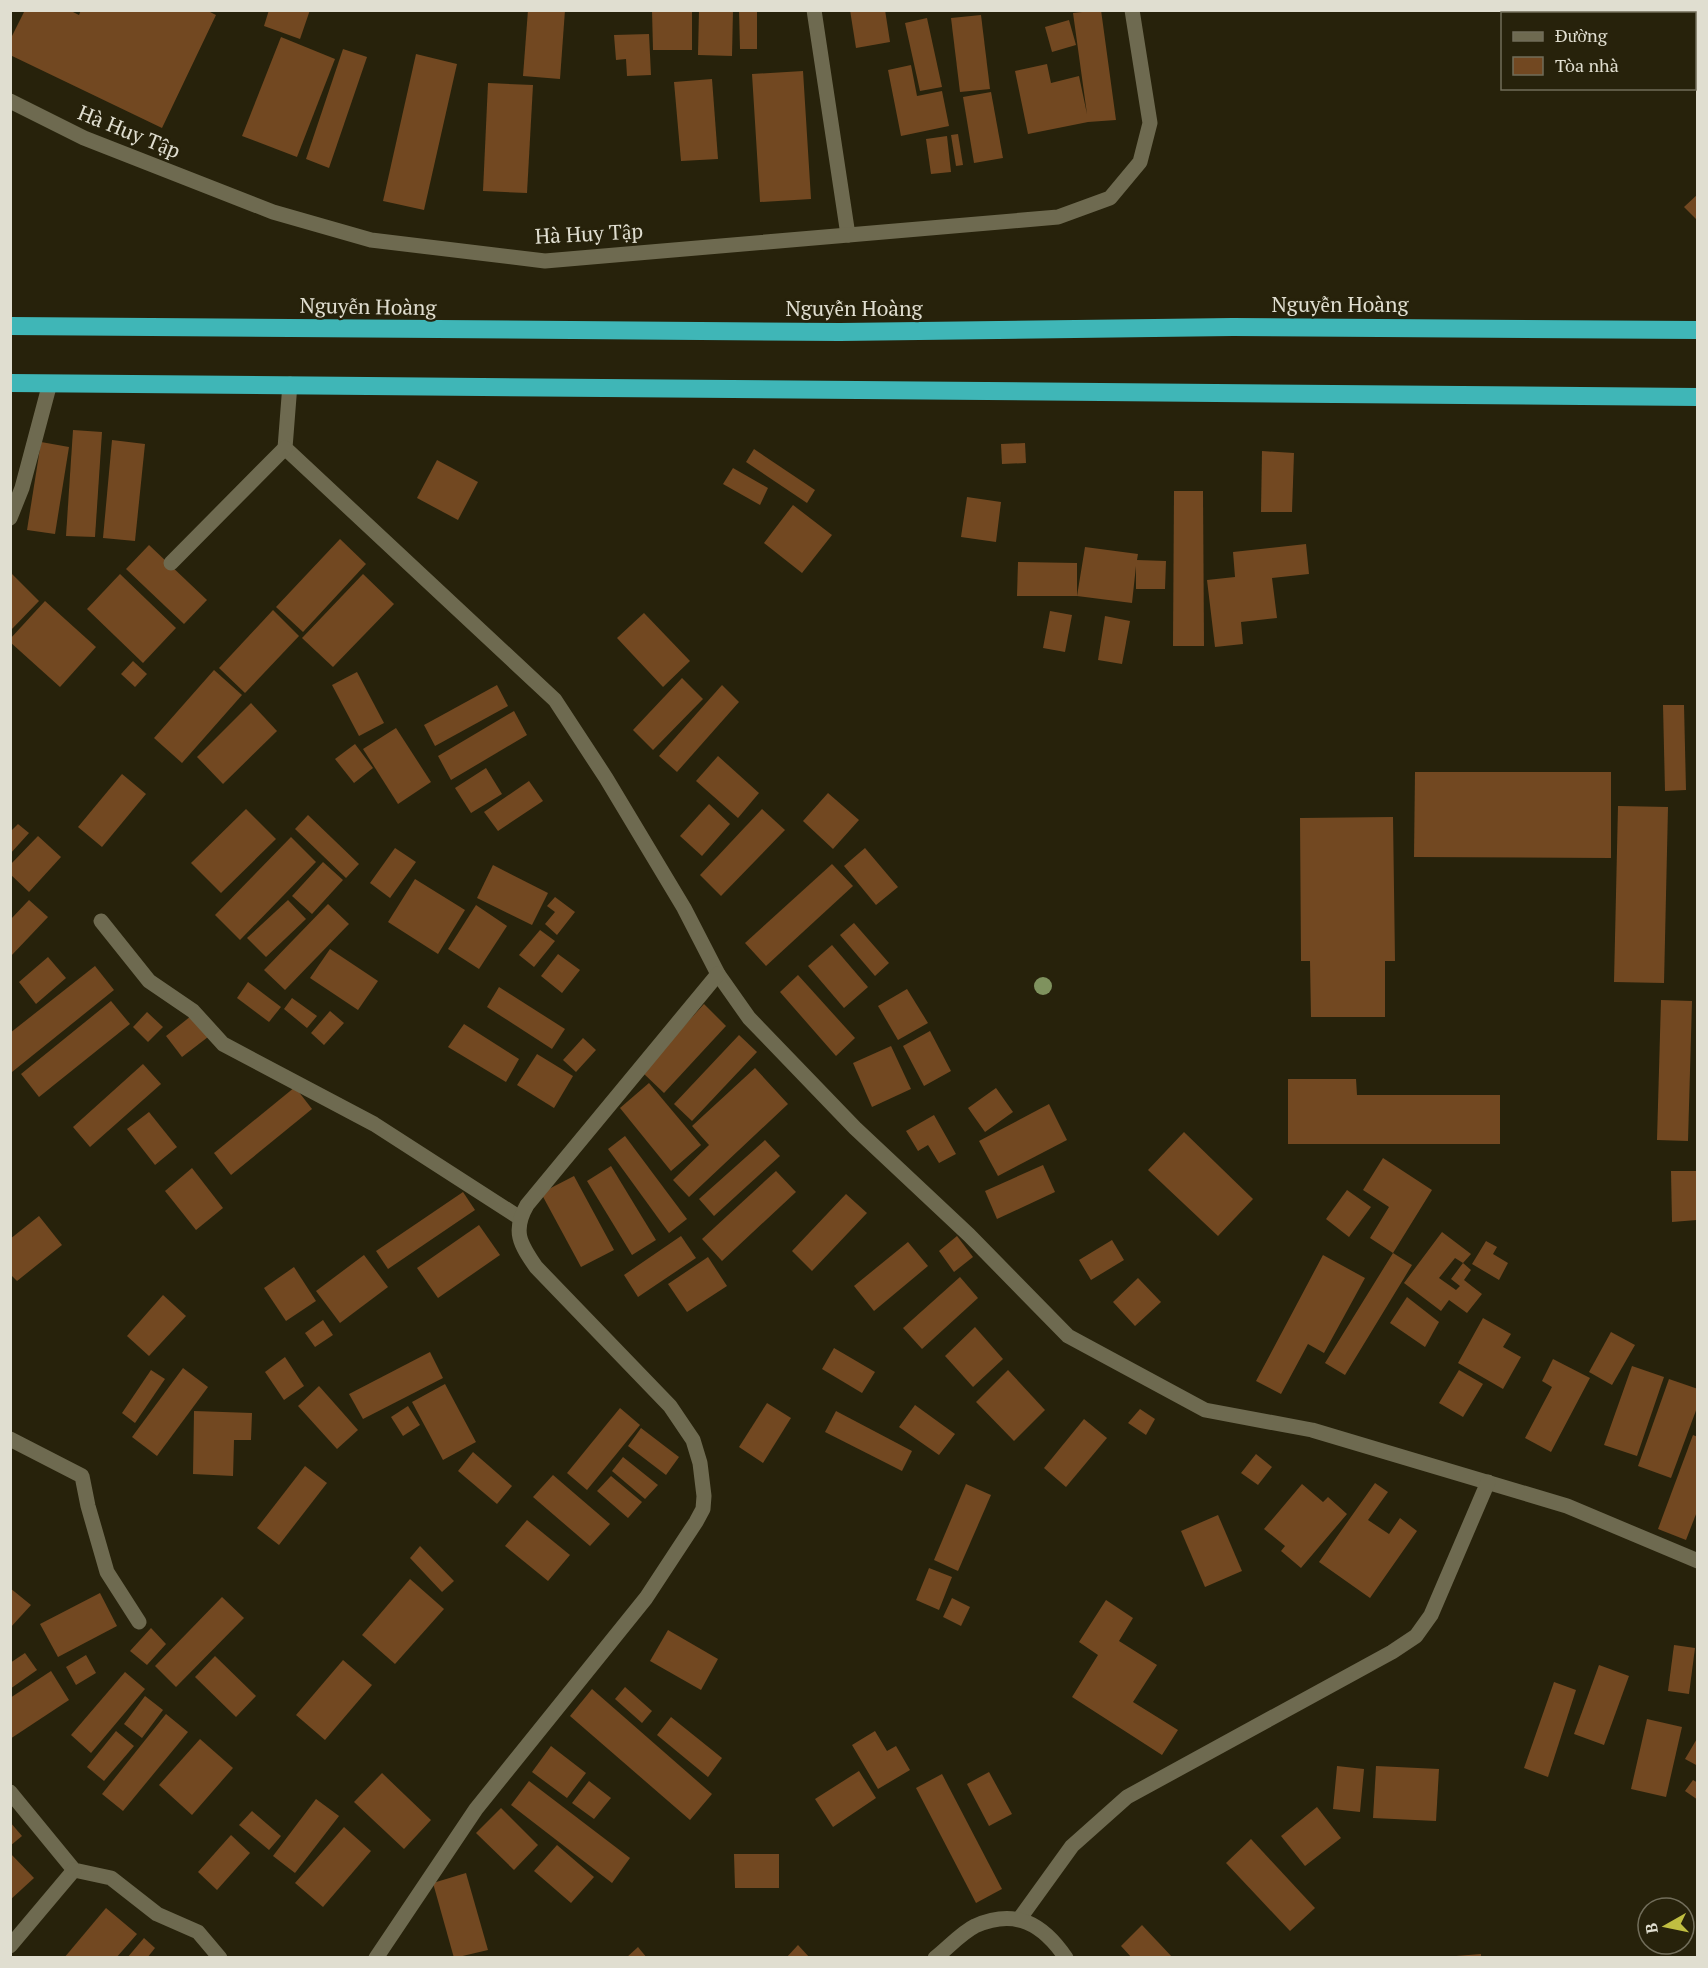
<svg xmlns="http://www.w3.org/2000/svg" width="1708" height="1968" font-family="'PT Serif',serif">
  <rect width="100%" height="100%" fill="#27220b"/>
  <g fill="#724821">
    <polygon points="25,10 69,10 79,15 81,10 206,10 216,15 162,128 10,55 10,40"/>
    <polygon points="269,10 310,10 300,39 264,26"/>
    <polygon points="528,10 565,10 560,79 523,76"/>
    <polygon points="652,10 692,10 692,50 653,50"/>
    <polygon points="699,10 733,10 732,56 698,55"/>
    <polygon points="739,10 757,10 757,49 740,49"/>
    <polygon points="850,10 885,10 890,42 856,48"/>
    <polygon points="1101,10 1116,120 1088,122 1028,134 1015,71 1047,64 1051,83 1079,76 1087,114 1073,13"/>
    <polygon points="1670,10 1696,10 1698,17 1695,20 1695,14 1669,14"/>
    <polygon points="981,15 990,89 960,92 951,18"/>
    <polygon points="927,18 942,87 920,91 905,23"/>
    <polygon points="1069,20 1076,45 1052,52 1045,27"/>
    <polygon points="649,34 651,75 627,76 626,59 616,60 614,35"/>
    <polygon points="281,37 335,59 297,157 242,136"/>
    <polygon points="343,49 367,57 329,168 306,159"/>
    <polygon points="416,54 457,64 424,210 383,201"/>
    <polygon points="911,65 917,96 942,91 949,126 901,136 888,70"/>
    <polygon points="803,71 811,199 760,202 752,74"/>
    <polygon points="712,79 718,159 681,161 674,82"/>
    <polygon points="488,83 533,85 527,193 483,191"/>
    <polygon points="991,92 1003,158 974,163 963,97"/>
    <polygon points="958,134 963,165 956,166 951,135"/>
    <polygon points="947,136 951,172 931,174 926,139"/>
    <polygon points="1698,194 1698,221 1684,207"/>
    <polygon points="73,430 102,432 95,537 66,536"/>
    <polygon points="112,440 145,444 135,541 103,538"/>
    <polygon points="41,442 69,447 55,534 27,530"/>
    <polygon points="1025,443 1026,463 1002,464 1001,444"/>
    <polygon points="754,449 815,490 807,503 746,462"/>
    <polygon points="1262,451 1294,453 1292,512 1261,512"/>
    <polygon points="437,460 478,482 458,520 417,498"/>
    <polygon points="733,468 768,488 760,505 723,484"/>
    <polygon points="1174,491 1203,491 1204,646 1173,646"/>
    <polygon points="967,497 1001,502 996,542 961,537"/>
    <polygon points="793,505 832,535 802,573 764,543"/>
    <polygon points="340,539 366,564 303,632 276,607"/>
    <polygon points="1306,544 1309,574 1272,578 1277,618 1241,622 1243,644 1215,647 1207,580 1235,577 1233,552"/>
    <polygon points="149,545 207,600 184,624 126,569"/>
    <polygon points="1085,547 1138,554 1137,560 1166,561 1165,589 1136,589 1136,566 1132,603 1077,596"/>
    <polygon points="1018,562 1077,563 1077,596 1017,596"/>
    <polygon points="10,572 39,601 10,631"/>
    <polygon points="120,574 176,628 143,663 87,609"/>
    <polygon points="363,574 394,604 333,667 302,638"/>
    <polygon points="45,601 96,647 60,687 10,642 10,639"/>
    <polygon points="273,610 299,636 245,693 219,668"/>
    <polygon points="1050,611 1072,615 1065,652 1043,648"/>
    <polygon points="644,613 690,661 663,687 617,638"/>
    <polygon points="1105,616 1130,621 1122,664 1098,660"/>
    <polygon points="133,661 147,674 135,687 121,674"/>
    <polygon points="214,670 242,695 182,763 154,738"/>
    <polygon points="357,672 384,723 359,736 332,685"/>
    <polygon points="682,678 703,699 653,750 633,730"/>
    <polygon points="497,685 508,706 435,746 424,725"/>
    <polygon points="722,685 739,702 677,772 659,756"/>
    <polygon points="251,703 277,731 223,784 197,757"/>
    <polygon points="1663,705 1684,705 1686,790 1665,791"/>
    <polygon points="514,711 527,735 451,780 438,756"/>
    <polygon points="396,728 431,782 398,804 363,749"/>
    <polygon points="355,744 373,768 354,783 335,759"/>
    <polygon points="718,756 759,793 738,818 696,781"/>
    <polygon points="486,768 502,794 471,813 455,788"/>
    <polygon points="1415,772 1611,772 1611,858 1414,857"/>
    <polygon points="122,774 146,794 102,847 78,827"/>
    <polygon points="529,781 543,801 498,831 484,812"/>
    <polygon points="828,793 859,820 833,849 803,821"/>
    <polygon points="709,804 730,824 702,856 680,836"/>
    <polygon points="1618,806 1668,807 1664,983 1614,982"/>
    <polygon points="246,809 276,839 221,893 191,863"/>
    <polygon points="762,809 785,830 721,896 700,875"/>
    <polygon points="308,815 359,864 346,878 295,829"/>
    <polygon points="1393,817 1395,961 1385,961 1385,1017 1311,1017 1310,961 1301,961 1300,818"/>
    <polygon points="18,824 29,833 10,854 10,832"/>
    <polygon points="38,836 61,857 29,892 10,874 10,865"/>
    <polygon points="291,837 316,862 240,940 215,915"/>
    <polygon points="395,848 416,862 390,898 370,883"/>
    <polygon points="865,848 898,887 876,905 844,866"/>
    <polygon points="323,862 343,880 312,914 292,896"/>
    <polygon points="832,864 853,886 766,966 745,943"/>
    <polygon points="493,865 548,893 532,925 477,898"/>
    <polygon points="415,879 465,910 438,954 388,922"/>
    <polygon points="555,897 575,912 557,935 545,924 555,912 547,906"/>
    <polygon points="29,900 48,917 10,957 10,920"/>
    <polygon points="288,900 306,919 266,957 247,938"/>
    <polygon points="328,904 349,924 285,990 264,970"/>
    <polygon points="476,905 507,926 479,969 448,949"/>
    <polygon points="854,923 889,963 875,976 840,935"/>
    <polygon points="540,930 555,941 534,967 519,955"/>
    <polygon points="832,945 868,987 844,1008 808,966"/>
    <polygon points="330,949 378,981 358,1010 310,978"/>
    <polygon points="558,954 580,970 562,993 541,976"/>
    <polygon points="48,957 66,978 36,1004 19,982"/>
    <polygon points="95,966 114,990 12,1072 10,1033"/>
    <polygon points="798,975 855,1038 836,1056 780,992"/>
    <polygon points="248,982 281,1007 269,1022 237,998"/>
    <polygon points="499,987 565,1029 552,1049 487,1007"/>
    <polygon points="907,989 928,1023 898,1040 878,1006"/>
    <polygon points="292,998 317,1016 307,1028 284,1009"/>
    <polygon points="1661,1000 1692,1001 1688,1141 1657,1140"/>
    <polygon points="111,1001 130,1024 39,1097 21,1074"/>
    <polygon points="704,1004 726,1026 664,1093 642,1072"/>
    <polygon points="330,1011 344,1023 324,1045 311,1033"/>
    <polygon points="147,1012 163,1027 148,1042 133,1027"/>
    <polygon points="191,1016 208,1037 182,1057 166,1036"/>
    <polygon points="464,1024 519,1059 506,1082 448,1047"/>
    <polygon points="930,1031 951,1071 924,1086 903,1046"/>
    <polygon points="739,1035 757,1052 692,1121 674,1104"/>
    <polygon points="583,1038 596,1050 576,1072 563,1060"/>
    <polygon points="891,1046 911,1089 872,1107 853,1063"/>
    <polygon points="537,1054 573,1076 554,1108 517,1085"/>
    <polygon points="143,1064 161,1084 90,1147 73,1127"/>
    <polygon points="755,1068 788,1104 689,1197 673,1180 709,1145 692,1126"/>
    <polygon points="1288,1079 1356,1079 1357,1095 1500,1095 1500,1144 1288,1144"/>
    <polygon points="649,1083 701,1145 671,1171 620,1108"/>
    <polygon points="295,1087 312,1109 231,1175 214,1153"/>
    <polygon points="996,1088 1013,1112 985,1132 968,1108"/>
    <polygon points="1049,1104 1067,1140 998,1176 979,1141"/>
    <polygon points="149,1112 177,1147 155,1165 127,1129"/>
    <polygon points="934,1115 956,1154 939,1163 928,1145 918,1151 906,1131"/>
    <polygon points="1184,1132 1253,1199 1218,1236 1148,1170"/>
    <polygon points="625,1136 687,1219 669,1233 608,1149"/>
    <polygon points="765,1140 780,1156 714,1216 699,1199"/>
    <polygon points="1383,1158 1432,1190 1393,1253 1412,1265 1345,1375 1325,1363 1393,1253 1370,1238 1389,1207 1363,1190"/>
    <polygon points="1043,1165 1055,1192 997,1219 985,1191"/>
    <polygon points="611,1166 656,1240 632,1255 587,1181"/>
    <polygon points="192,1168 223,1208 196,1230 165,1191"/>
    <polygon points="776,1171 796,1192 722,1261 702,1239"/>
    <polygon points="1671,1171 1696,1171 1697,1220 1672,1222"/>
    <polygon points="574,1176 614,1250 581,1267 541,1193"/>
    <polygon points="1347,1190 1371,1207 1349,1237 1326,1219"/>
    <polygon points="463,1192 475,1210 388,1269 376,1251"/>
    <polygon points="846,1194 867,1213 812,1271 792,1251"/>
    <polygon points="39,1216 62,1245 17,1281 10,1274 10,1239"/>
    <polygon points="479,1225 500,1255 438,1298 417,1268"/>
    <polygon points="1442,1232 1471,1254 1463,1263 1455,1258 1439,1278 1456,1290 1460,1286 1451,1279 1463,1263 1471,1270 1464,1280 1482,1294 1467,1313 1449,1300 1441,1311 1404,1283"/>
    <polygon points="681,1236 696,1258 638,1297 624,1275"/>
    <polygon points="957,1236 973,1257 954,1272 939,1251"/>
    <polygon points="1112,1240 1124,1260 1091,1280 1079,1260"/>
    <polygon points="1486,1241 1497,1247 1493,1254 1508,1263 1499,1280 1472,1264"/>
    <polygon points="908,1242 928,1266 874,1311 854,1286"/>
    <polygon points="364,1255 388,1287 340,1323 316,1291"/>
    <polygon points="1323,1255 1365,1278 1324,1353 1308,1344 1281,1394 1256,1381"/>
    <polygon points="708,1257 727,1286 687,1312 668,1284"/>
    <polygon points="294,1267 316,1301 286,1321 264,1288"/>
    <polygon points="960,1277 978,1298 922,1349 903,1328"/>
    <polygon points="1138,1278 1161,1302 1135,1326 1113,1302"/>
    <polygon points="163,1295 186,1316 149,1356 127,1336"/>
    <polygon points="1407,1297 1439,1322 1425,1347 1390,1323"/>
    <polygon points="1483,1318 1511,1334 1503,1347 1521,1357 1503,1389 1458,1363"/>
    <polygon points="323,1320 333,1335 315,1347 305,1333"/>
    <polygon points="975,1327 1003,1359 973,1387 945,1356"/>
    <polygon points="1611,1332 1635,1345 1612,1385 1589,1372"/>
    <polygon points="834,1348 875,1372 862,1393 822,1369"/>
    <polygon points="430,1352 443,1378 363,1419 349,1394"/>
    <polygon points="285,1357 304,1386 284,1400 265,1372"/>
    <polygon points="1553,1359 1590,1378 1551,1452 1525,1438 1552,1387 1542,1381"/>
    <polygon points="1632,1366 1664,1377 1637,1456 1604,1445"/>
    <polygon points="183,1368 208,1387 157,1456 132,1437"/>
    <polygon points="151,1370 165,1379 135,1423 122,1413"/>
    <polygon points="1008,1370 1045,1410 1014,1441 976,1402"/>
    <polygon points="1459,1370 1483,1384 1463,1417 1439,1403"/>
    <polygon points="1669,1379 1698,1389 1698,1405 1671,1478 1638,1466"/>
    <polygon points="445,1384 476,1442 443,1460 412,1402"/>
    <polygon points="319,1386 358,1430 337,1449 298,1406"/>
    <polygon points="767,1403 791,1418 763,1463 739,1447"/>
    <polygon points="915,1405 955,1434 939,1455 899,1427"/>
    <polygon points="408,1406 420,1425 403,1436 391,1417"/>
    <polygon points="620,1408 640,1425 587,1490 567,1473"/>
    <polygon points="1140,1409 1155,1419 1146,1435 1128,1423"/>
    <polygon points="194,1411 252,1413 251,1440 234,1440 233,1476 193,1474"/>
    <polygon points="836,1411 912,1451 902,1471 825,1432"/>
    <polygon points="1084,1419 1107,1438 1066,1487 1044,1468"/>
    <polygon points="641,1428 679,1457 666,1475 628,1446"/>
    <polygon points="1693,1435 1698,1437 1698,1509 1686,1540 1658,1529"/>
    <polygon points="473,1452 512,1486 497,1504 458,1471"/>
    <polygon points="1256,1454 1272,1467 1258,1485 1241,1473"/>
    <polygon points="623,1457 658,1485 645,1499 612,1471"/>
    <polygon points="305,1466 327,1483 279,1545 257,1528"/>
    <polygon points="553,1475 610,1524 590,1546 533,1497"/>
    <polygon points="611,1476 642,1502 628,1518 597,1491"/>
    <polygon points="1375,1483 1388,1492 1368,1520 1389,1534 1400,1518 1417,1531 1370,1598 1319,1562"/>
    <polygon points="966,1484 991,1495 958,1571 934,1560"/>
    <polygon points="1302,1484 1323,1502 1328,1497 1347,1514 1301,1568 1281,1551 1285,1546 1264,1529"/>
    <polygon points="1218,1515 1242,1571 1205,1587 1181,1531"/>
    <polygon points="527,1520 570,1555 548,1581 505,1546"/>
    <polygon points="420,1546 454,1581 442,1592 410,1558"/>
    <polygon points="929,1568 952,1577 939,1610 916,1600"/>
    <polygon points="410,1579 444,1609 395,1664 362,1635"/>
    <polygon points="10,1588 31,1605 10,1628"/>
    <polygon points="100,1593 117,1626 58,1657 40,1624"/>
    <polygon points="222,1597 244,1618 176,1687 155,1666"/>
    <polygon points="952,1598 970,1607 961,1626 943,1617"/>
    <polygon points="1106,1600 1133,1618 1119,1641 1157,1665 1133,1702 1178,1730 1162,1755 1072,1697 1098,1655 1079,1642"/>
    <polygon points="151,1628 166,1644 147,1665 130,1651"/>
    <polygon points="668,1630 718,1659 701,1690 650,1661"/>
    <polygon points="1674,1645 1695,1648 1689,1694 1668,1691"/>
    <polygon points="25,1653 37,1670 10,1689 10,1663"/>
    <polygon points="86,1655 96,1673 76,1685 66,1667"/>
    <polygon points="215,1656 256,1696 236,1717 195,1677"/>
    <polygon points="343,1660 372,1685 325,1740 296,1715"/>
    <polygon points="1599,1665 1629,1676 1604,1745 1574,1734"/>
    <polygon points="51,1671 69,1700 10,1739 10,1698"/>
    <polygon points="125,1672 145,1689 91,1753 71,1735"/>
    <polygon points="1554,1682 1576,1690 1548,1777 1524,1768"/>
    <polygon points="625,1687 652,1711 642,1723 615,1699"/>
    <polygon points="592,1689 712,1794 690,1820 570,1716"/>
    <polygon points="145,1696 163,1710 142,1738 124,1724"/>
    <polygon points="166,1714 188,1732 123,1811 102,1794"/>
    <polygon points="671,1717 722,1758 708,1777 657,1735"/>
    <polygon points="1647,1719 1682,1727 1666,1797 1631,1789"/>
    <polygon points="116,1731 134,1746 104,1781 87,1767"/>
    <polygon points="875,1731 887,1751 896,1746 910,1770 878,1789 852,1745"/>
    <polygon points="1698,1737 1698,1766 1685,1759"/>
    <polygon points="200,1739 233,1768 192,1815 159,1785"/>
    <polygon points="551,1746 586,1773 567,1798 532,1772"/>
    <polygon points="1337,1766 1364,1769 1360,1812 1333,1809"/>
    <polygon points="1376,1766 1439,1769 1436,1821 1373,1818"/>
    <polygon points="859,1771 876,1798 833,1827 815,1799"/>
    <polygon points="989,1772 1012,1814 989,1826 967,1784"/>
    <polygon points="382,1773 431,1820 404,1849 354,1802"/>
    <polygon points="942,1774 1002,1889 976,1903 916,1788"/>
    <polygon points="1693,1780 1698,1783 1698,1800 1685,1791"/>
    <polygon points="529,1781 630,1858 612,1883 511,1805"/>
    <polygon points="589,1781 611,1798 594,1819 572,1803"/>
    <polygon points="316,1799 339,1816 295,1873 273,1856"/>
    <polygon points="1317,1807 1341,1838 1305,1866 1281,1836"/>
    <polygon points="501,1808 538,1845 514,1870 476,1833"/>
    <polygon points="252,1811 281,1836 269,1850 239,1825"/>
    <polygon points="10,1822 22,1836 10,1846"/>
    <polygon points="344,1827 371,1851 323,1907 295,1883"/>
    <polygon points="231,1835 250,1853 217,1890 198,1872"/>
    <polygon points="1251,1839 1315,1908 1290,1931 1226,1863"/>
    <polygon points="557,1845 594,1877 571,1903 534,1871"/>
    <polygon points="10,1853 34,1878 10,1900"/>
    <polygon points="734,1854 779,1854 779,1888 735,1888"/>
    <polygon points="466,1873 488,1950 454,1958 433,1883"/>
    <polygon points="106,1908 137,1934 116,1958 64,1958"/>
    <polygon points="1142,1925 1173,1958 1132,1958 1121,1946"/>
    <polygon points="144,1938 155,1948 147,1958 127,1958"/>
    <polygon points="798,1945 810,1958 786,1958"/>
    <polygon points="638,1947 647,1958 626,1958"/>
    <polygon points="1481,1954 1481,1958 1456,1958 1456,1956"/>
  </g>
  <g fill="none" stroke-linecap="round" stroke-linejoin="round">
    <g stroke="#6e6a50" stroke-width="15">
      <polyline points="814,10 848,235"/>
      <polyline points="1640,10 1643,14"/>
      <polyline points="1694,75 1698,78"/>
      <polyline points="10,101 84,138 273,212 371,240 545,261 1058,217 1110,198 1140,162 1150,123 1132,10"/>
      <polyline points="290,384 285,448 555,700 606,778 684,908 718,974 749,1018 855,1128 969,1235 1068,1336 1205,1410 1312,1430 1567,1506 1698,1561"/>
      <polyline points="10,518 22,488 50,383"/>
      <polyline points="171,563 285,448"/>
      <polyline points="101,921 149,981 193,1011 223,1044 374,1124 520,1218"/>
      <polyline points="10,1439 82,1476 88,1506 107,1572 139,1622"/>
      <polyline points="10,1792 74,1870 111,1878 157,1914 198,1932 220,1958"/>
      <polyline points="1020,1918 1072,1846 1127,1797 1392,1652 1416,1636 1431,1615 1488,1482"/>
      <polyline points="10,1946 74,1870"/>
      <path d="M 376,1958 L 476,1809 L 646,1598 L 696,1522 L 703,1509 L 704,1496 L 700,1463 L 693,1440 L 670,1406 L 536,1267 C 520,1244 512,1231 527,1205 L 718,974"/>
      <path d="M 935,1958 C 948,1948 961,1933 975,1926 C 1016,1908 1043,1924 1066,1958"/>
    </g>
    <g stroke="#3fb6b7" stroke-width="18">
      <polyline points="10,326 840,332 1233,327 1698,330"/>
      <polyline points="10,383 1698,397"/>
    </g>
  </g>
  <circle fill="#7f925e" cx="1043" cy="986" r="9"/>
  <g text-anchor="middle" stroke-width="4.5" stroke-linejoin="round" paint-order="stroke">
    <g font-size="21" fill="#e0ded0" stroke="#27220b">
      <text transform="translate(129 132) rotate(22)" y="7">Hà Huy Tập</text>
      <text transform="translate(589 234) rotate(-3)" y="7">Hà Huy Tập</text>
      <text x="1340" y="312">Nguyễn Hoàng</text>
      <text transform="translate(368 307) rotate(1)" y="7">Nguyễn Hoàng</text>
      <text x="854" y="316">Nguyễn Hoàng</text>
    </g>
  </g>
  <rect width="1708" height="1968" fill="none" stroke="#e0ded0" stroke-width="24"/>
  <rect x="1501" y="12" width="195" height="78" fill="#27220b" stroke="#716d5a" stroke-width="1.5"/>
  <rect x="1513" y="32" width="30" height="9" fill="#6e6a50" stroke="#716d5a" stroke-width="1.5"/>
  <text x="1555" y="42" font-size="18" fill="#e0ded0">Đường</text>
  <rect x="1513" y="57" width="30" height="18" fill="#724821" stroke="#716d5a" stroke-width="1.5"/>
  <text x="1555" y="72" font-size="18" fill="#e0ded0">Tòa nhà</text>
  <g transform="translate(1666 1926) rotate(261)"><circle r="28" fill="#27220b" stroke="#716d5a" stroke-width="1.5"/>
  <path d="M0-4.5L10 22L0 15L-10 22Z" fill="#c0be41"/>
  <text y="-9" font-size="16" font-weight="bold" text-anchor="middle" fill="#e0ded0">B</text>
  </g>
</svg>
